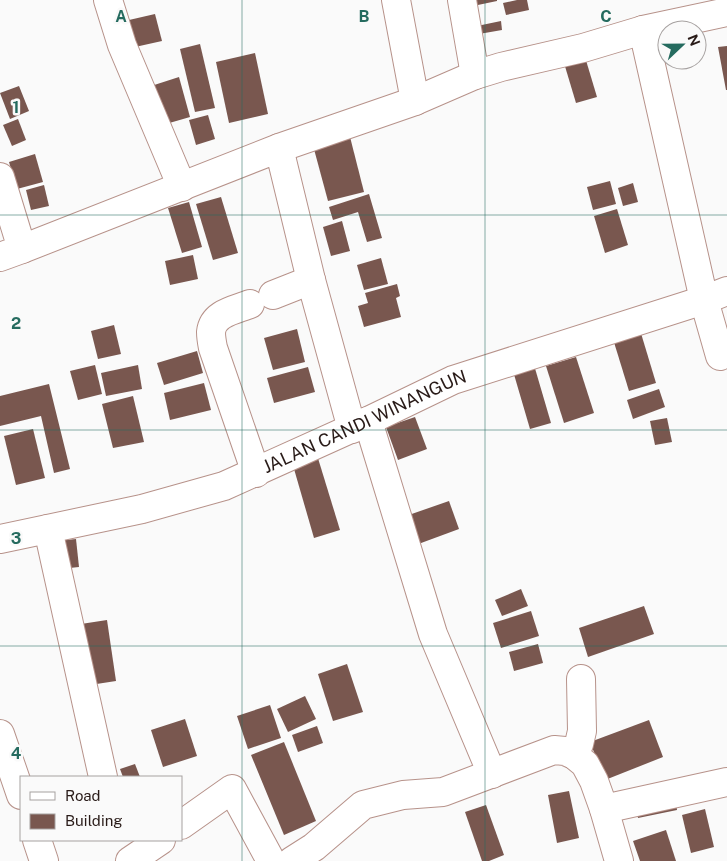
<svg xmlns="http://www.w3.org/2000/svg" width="727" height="861" font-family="'Public Sans',sans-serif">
  <rect width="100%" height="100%" fill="#fafafa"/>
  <g fill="#79574f">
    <polygon points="471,0 497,0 497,1 473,6"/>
    <polygon points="517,0 527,0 529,10 506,15 503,3"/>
    <polygon points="155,14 162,41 135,47 129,20"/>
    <polygon points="501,21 502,30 479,34 477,26"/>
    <polygon points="200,44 215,108 195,112 180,49"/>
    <polygon points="727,46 727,90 726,90 718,47"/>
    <polygon points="255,53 268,114 229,123 216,62"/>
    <polygon points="585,57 597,97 576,103 564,63"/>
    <polygon points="179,77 190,117 159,126 148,87"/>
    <polygon points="19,86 29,111 10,119 0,93"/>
    <polygon points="208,115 215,139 196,145 189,120"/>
    <polygon points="18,119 26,140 12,146 3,125"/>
    <polygon points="348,129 364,192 328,201 311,138"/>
    <polygon points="35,154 43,182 17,189 9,162"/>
    <polygon points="610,181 616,204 593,210 587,187"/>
    <polygon points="633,183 638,202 623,206 618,188"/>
    <polygon points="44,185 49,206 31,210 26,190"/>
    <polygon points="369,194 382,238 367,242 358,212 333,220 329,207"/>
    <polygon points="221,197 238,253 213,260 196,204"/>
    <polygon points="189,202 202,247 182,253 168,208"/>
    <polygon points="617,209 628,245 605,253 594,216"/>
    <polygon points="342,221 350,251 331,256 323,227"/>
    <polygon points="193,255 198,279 170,285 165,261"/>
    <polygon points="381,258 388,284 364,290 357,265"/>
    <polygon points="397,284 400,296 396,298 401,317 364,327 358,306 368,303 365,293"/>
    <polygon points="114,325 121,354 98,359 91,331"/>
    <polygon points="297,329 305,362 273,370 264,338"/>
    <polygon points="640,330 656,383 629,391 613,339"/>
    <polygon points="197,351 203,373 164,385 157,363"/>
    <polygon points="576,357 594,413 564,423 546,366"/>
    <polygon points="95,365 102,394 78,400 70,371"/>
    <polygon points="138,365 142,389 106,396 101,373"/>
    <polygon points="534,365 551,423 530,429 513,371"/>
    <polygon points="308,367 315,392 274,403 267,378"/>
    <polygon points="204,383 211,410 170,420 164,393"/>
    <polygon points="49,384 70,469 54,473 41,416 0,426 0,396"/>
    <polygon points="659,389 665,407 633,419 627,400"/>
    <polygon points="133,396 144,442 113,448 102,404"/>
    <polygon points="415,417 427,449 398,460 386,427"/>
    <polygon points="667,418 672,442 655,445 650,421"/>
    <polygon points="33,429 45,478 16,485 4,436"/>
    <polygon points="317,455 340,530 314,538 292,462"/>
    <polygon points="449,501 459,529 413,546 403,517"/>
    <polygon points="76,539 79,567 60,569 56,541"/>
    <polygon points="521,589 528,606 502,616 495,600"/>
    <polygon points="644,606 654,634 588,657 579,628"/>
    <polygon points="531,611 539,636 501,648 493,623"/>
    <polygon points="107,620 116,681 90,685 81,624"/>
    <polygon points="538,644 543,663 514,671 509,652"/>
    <polygon points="347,664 363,712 333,721 318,674"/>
    <polygon points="305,696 316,719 288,732 277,709"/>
    <polygon points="270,705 281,738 248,749 237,716"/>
    <polygon points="185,719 197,756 163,767 151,730"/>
    <polygon points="649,720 663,757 605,780 590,742"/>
    <polygon points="317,726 323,743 298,752 292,735"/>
    <polygon points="284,742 316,821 284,835 251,755"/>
    <polygon points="135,764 140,777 123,777 120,769"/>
    <polygon points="569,791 579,838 557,843 548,795"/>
    <polygon points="675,795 677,810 638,818 635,803"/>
    <polygon points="486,805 504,855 489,861 482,861 465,812"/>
    <polygon points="705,809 714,847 691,853 682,815"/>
    <polygon points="666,830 676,861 640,861 633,841"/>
  </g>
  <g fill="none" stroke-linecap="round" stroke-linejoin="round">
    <defs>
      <g id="minor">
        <polyline points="108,0 122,45 182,187"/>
        <polyline points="396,0 415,101"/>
        <polyline points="462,0 475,75 501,67 583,48 643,30 727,12"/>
        <polyline points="643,30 704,300 720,356"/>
        <polyline points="279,148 415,101 475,75"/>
        <polyline points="0,177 22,249 0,257"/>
        <polyline points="22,249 279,148 311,280 352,429"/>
        <polyline points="273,295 311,280"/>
        <path d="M 250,304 C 235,310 213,313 211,332 C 211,337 212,343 213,348 L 256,473"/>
        <polyline points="368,421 433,634 492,774"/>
        <polyline points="48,529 103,777"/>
        <path id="s1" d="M 0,539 L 142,509 L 224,486 L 368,421 L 453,380 L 704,300 L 727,291"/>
        <polyline points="0,734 21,795"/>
        <polyline points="574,755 579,744 582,731 581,679"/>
        <polyline points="604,809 727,782"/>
        <polyline points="181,825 232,789 271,861"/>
        <polyline points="37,840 44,861"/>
        <polyline points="130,861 161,840"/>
        <polyline points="292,861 314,847 363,805 403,795 443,792 554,750 565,751 574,755 585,764 594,781 604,809 619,861"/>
      </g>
    </defs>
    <use href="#minor" stroke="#b7928a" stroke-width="30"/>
    <use href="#minor" stroke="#fff" stroke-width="28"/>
  </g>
  <path fill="none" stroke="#256b5f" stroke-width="1" stroke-opacity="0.55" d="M 242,0 L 242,861M 485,0 L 485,861M 0,215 L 727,215M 0,430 L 727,430M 0,646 L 727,646"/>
  <g text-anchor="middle" stroke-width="5" stroke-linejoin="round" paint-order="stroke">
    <g font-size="18" fill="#291b18" stroke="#fafafa">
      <text dy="6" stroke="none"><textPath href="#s1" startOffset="385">JALAN CANDI WINANGUN</textPath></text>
    </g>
  </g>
  <g font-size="16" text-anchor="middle" font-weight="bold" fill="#256b5f" stroke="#fafafa" stroke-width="5" stroke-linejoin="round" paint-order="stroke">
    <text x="121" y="22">A</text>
    <text x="364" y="22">B</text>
    <text x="606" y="22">C</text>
    <text x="16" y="113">1</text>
    <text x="16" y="329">2</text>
    <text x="16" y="544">3</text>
    <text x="16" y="759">4</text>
  </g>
  <rect x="20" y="776" width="162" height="65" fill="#fafafa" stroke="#a6a1a0"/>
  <rect x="30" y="792" width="25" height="8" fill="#ffffff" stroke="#a6a1a0"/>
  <text x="65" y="801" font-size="15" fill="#291b18">Road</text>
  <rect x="30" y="814" width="25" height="15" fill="#79574f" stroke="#a6a1a0"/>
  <text x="65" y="826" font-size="15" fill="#291b18">Building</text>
  <g transform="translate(682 45) rotate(68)"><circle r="24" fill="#fafafa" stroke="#a6a1a0"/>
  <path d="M0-4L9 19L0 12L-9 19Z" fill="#256b5f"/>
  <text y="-8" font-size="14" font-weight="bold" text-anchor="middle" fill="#291b18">N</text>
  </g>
</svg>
